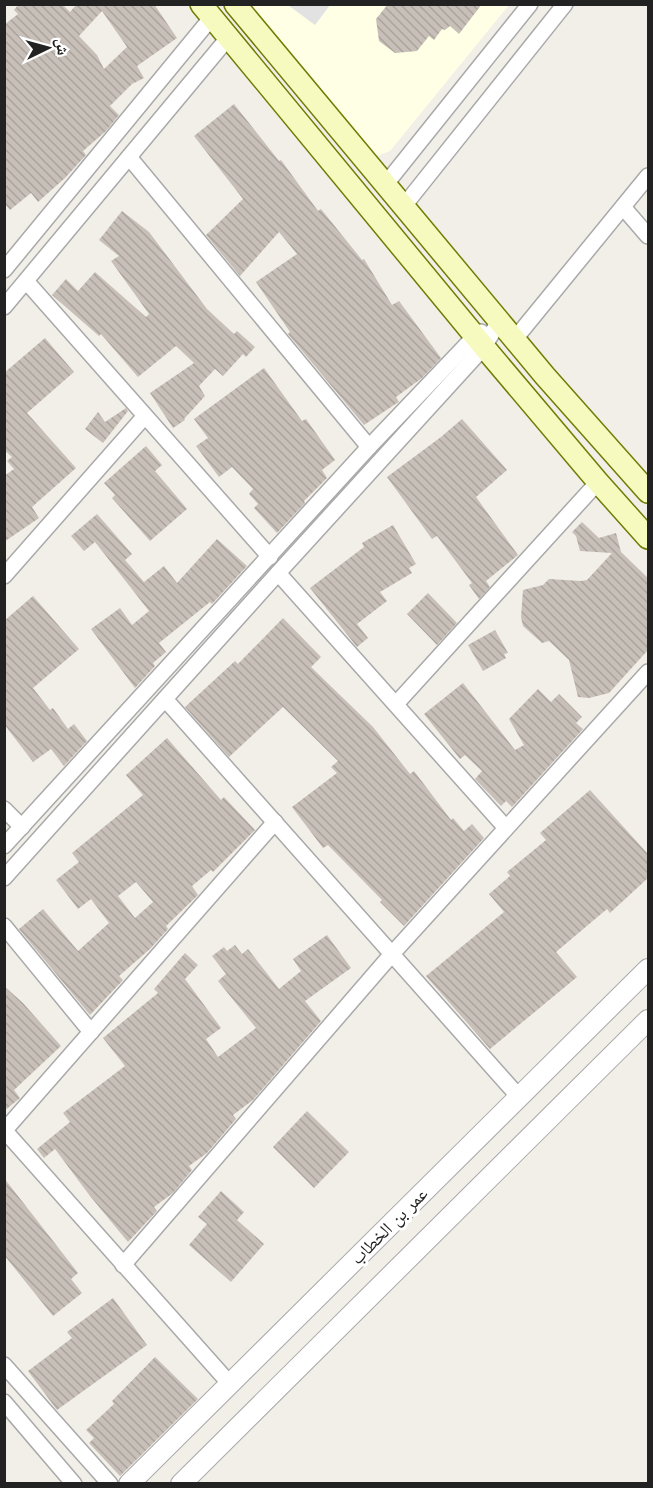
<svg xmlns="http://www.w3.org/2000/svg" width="653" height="1488" font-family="Jost,'Noto Naskh Arabic',sans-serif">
  <defs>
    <pattern id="building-back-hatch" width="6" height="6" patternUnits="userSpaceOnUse" patternTransform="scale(1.5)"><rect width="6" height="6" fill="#c7bfb8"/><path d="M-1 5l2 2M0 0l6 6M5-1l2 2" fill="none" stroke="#aba49e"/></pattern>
  </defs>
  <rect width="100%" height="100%" fill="#f2efe9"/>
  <polygon fill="#ffffe5" points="249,5 509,5 390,151 377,156"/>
  <polygon fill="#e2e2e2" points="288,5 330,5 315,25"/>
  <g fill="url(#building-back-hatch)" fill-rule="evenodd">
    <path d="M 19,4 L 62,4 L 70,12 L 77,4 L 154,4 L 177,38 L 137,66 L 144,78 L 132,84 L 110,106 L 119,115 L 106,131 L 83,151 L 86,155 L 65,178 L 38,202 L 31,193 L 10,210 L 4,203 L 4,25 L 18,14 L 14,10 ZM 102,11 L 127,47 L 104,69 L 97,55 L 79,36 Z"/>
    <polygon points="388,4 482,4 459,34 450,26 445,30 442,29 434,40 429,36 417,51 395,53 379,41 376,19"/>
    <polygon points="234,104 279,161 281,160 318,211 321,209 362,260 364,259 392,305 399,301 441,358 422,378 396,397 399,402 397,403 364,425 288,334 290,332 256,282 297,254 279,232 240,276 206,235 243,199 194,136"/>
    <polygon points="122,211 149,232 207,309 234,334 237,331 255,347 246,357 243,354 223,376 215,369 199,386 205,396 184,419 185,420 173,428 150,393 194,363 176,346 138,377 101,334 99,336 52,295 66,279 78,291 95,272 146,317 149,314 111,261 119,256 99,240"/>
    <polygon points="45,338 74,372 27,413 76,468 32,507 39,518 4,542 4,476 14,469 7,461 12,457 4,450 4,373"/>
    <polygon points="264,368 302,421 306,419 335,460 322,470 327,478 304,501 305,503 277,533 254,508 258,504 249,494 253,489 232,467 219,477 196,446 208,438 194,419"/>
    <polygon points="126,408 128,411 103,443 85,429 98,412 105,422"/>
    <polygon points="462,419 507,470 476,497 518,555 486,581 490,587 479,599 469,585 472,583 437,536 432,539 387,477 441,437"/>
    <polygon points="146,446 162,465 155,471 187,509 150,541 112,498 115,495 104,483"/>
    <polygon points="97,514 132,554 125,560 144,582 164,566 177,583 217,539 247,566 212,604 210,602 159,643 166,652 153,663 155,666 135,688 91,629 120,608 132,625 149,611 95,542 84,551 71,536"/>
    <polygon points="582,522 599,538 616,533 621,552 648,578 648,650 609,693 589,698 578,697 569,660 549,641 542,643 523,626 521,617 523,590 543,585 549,579 581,581 587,580 612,553 580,551 576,536 572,532"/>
    <polygon points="393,525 416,564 409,568 412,573 380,592 387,601 357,624 368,638 357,647 310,588 364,547 362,543"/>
    <polygon points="428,593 457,623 437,645 407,614"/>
    <polygon points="33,596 79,649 33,688 50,710 53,708 68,729 74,724 87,741 64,766 51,749 33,762 4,724 4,621"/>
    <polygon points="283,618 321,657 311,667 373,727 410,774 414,771 451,820 453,818 464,831 472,824 484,838 404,926 380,902 382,900 328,845 323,848 292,807 337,773 331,767 338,761 283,707 229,757 185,707 235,661 238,664"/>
    <polygon points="495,630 508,653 504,654 506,658 483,671 468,645"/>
    <polygon points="463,683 515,750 524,745 509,719 538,689 551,702 559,694 582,717 576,723 583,729 512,807 506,801 501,806 475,779 482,771 465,755 460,759 424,714"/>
    <path d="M 167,738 L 221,800 L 224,797 L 255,830 L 213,872 L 211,870 L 192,886 L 198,895 L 166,926 L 168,929 L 150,949 L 119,976 L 123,980 L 90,1015 L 19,929 L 43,909 L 78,951 L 109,923 L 91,899 L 78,909 L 56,880 L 79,862 L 72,853 L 143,795 L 126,775 ZM 136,882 L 153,902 L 135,918 L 118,896 Z"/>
    <polygon points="590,790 648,854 648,878 610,913 607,909 556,952 577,977 490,1049 426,976 504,912 489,894 510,876 507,872 546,840 540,833"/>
    <polygon points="327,935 351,968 305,1001 321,1021 253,1100 233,1115 236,1119 207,1153 189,1166 192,1170 173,1193 154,1207 157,1211 128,1242 90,1196 55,1149 44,1158 37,1149 70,1122 63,1113 125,1066 103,1038 158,993 154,989 185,953 198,965 185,979 221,1028 206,1039 218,1057 256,1028 218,981 226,974 212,956 224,947 227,951 235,945 242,954 248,949 279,989 301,971 293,959"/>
    <polygon points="4,986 23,1003 61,1046 14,1090 20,1098 4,1111"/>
    <polygon points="307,1111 349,1152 314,1188 273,1147"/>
    <polygon points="4,1178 78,1273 71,1279 82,1293 53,1316 4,1255"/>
    <polygon points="221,1191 244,1212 237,1220 264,1244 231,1282 189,1245 207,1224 198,1217"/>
    <polygon points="113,1298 147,1345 57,1410 28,1371 72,1338 67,1332"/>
    <polygon points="155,1357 198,1399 120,1476 89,1443 94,1438 86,1430 114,1404 112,1401"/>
  </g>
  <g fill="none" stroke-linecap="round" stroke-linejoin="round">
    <defs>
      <g id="minor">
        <polyline points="129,157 369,447"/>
        <polyline points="385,185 530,4"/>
        <polyline points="403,207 565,4"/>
        <polyline points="623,207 648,236"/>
        <polyline points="4,270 212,17"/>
        <polyline points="26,281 270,557"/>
        <polyline points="4,307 228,38"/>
        <polyline points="514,340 648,176"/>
        <polyline points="278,573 506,828"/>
        <polyline points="4,576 144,417"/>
        <polyline points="165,699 519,1097"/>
        <polyline points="396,704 598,482"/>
        <polyline points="4,809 22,827"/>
        <polyline points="4,846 369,447 476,335 481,332"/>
        <polyline points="4,878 278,573 484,347 499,321"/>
        <polyline points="4,926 91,1032"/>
        <polyline points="4,1131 275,822"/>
        <polyline points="5,1131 230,1384"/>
        <polyline points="123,1265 392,954 648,672"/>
        <polyline points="4,1365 110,1484"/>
        <polyline points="4,1402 74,1484"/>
      </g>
      <g id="tertiary">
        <polyline points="129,1484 648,969"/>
        <polyline points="181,1484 648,1020"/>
      </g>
      <g id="secondary">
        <polyline points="201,4 484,347 598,482 648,538"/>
        <polyline points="235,4 545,376 648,492"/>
      </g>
    </defs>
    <use href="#minor" stroke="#a9a9a9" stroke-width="18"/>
    <use href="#tertiary" stroke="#a9a9a9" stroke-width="22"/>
    <use href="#secondary" stroke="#707d05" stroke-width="24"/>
    <use href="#minor" stroke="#fff" stroke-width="15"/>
    <use href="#tertiary" stroke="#fff" stroke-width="20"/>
    <use href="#secondary" stroke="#f7fabf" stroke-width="21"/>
  </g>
  <g text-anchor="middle" stroke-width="6" stroke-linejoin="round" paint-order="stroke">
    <g font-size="18" fill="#222" stroke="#fff">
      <text transform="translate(389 1226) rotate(-45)" y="6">عمر بن الخطاب</text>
    </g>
  </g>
  <rect width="653" height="1488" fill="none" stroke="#222222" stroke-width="12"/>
  <g transform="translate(48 48) rotate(85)" stroke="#ffffff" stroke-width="4.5" paint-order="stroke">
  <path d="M0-4.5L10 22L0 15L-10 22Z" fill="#222222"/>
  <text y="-9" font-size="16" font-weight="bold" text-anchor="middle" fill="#222222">ش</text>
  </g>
</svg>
